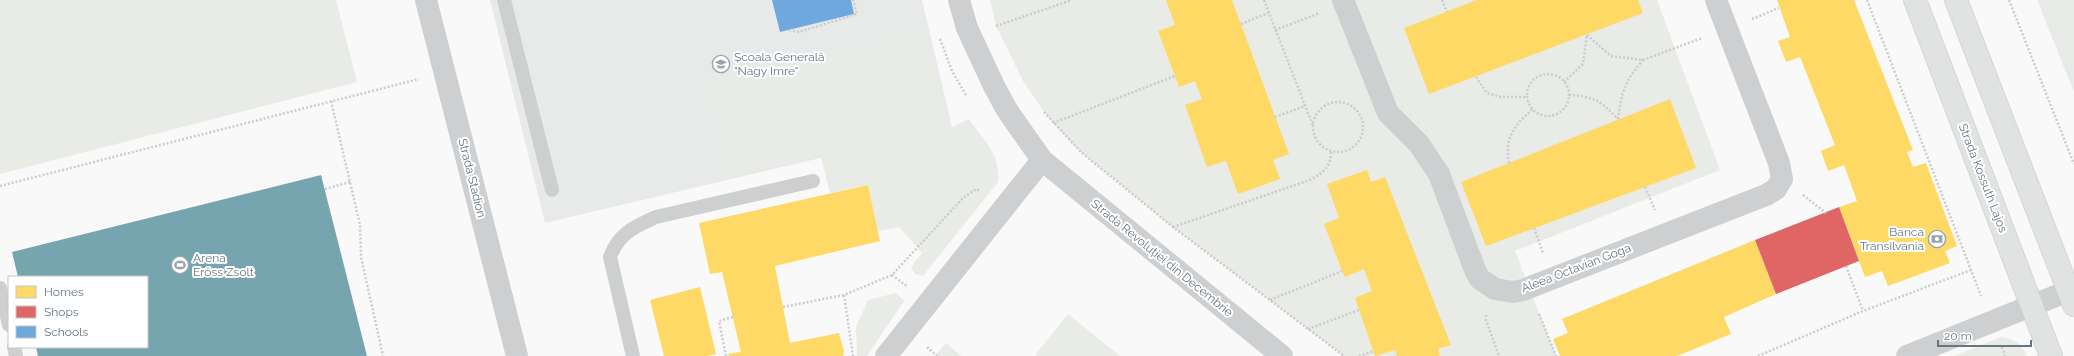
<svg xmlns="http://www.w3.org/2000/svg" width="2074" height="356" viewBox="0 0 2074 356" font-family="Raleway,sans-serif">
<rect width="100%" height="100%" fill="#f9f9f9"/>
<!-- built -->
<path fill="#e8e9e9" d="M490,0H922L952,127L545,223Z
M2037,0H2074V92Z"/>
<!-- green -->
<path fill="#e8ebe6" d="M0,0H336L357,82L0,174Z
M990,0H1657L1720,170L1515,251L1556,356H1344L1173,227L1082,153L1064,135L1045,113L1023,81L996,26Z
M2047,0H2074V66Z
M925,30L948,125L728,178L705,83Z
M969,119C984,141 1001,155 998,182L923,276L915,274L911,267L922,253L899,227L878,231L868,185L830,193L821,157L952,127Z
M896,293L904,301L867,356H857L856,327L868,300Z
M1068,314L1120,356H1036L1035,355Z
M2001,337C2014,339 2022,343 2027,356H1954Z
M946,343L961,356H935Z"/>
<!-- homes -->
<path fill="#ffd966" d="M1166,0H1232L1289,154L1273,160L1280,179L1238,194L1226,161L1207,167L1185,105L1202,99L1195,81L1179,87L1158,31L1175,25Z
M1477,0H1638L1643,13L1429,94L1404,28Z
M1777,0H1854L1913,150L1907,152L1913,167L1926,163L1957,246L1945,251L1950,263L1888,286L1882,271L1865,277L1839,207L1857,201L1844,165L1828,171L1821,151L1835,145L1800,57L1786,62L1778,41L1790,37Z
M1670,99L1696,168L1486,246L1461,182Z
M1367,170L1371,182L1385,177L1451,345L1438,349L1440,356H1397L1395,350L1375,356L1355,298L1372,291L1364,269L1345,277L1342,271L1324,224L1339,218L1327,184Z
M868,185L880,241L775,266L790,343L839,333L844,352L843,356H729L728,354L741,352L722,272L710,274L699,223Z
M1755,240L1776,294L1724,317L1731,334L1677,356H1560L1553,339L1568,333L1562,319Z
M700,287L716,354L707,356H664L650,300Z"/>
<!-- shops -->
<path fill="#e06666" d="M1839,207L1859,261L1776,294L1755,240Z"/>
<!-- schools -->
<path fill="#6fa8dc" d="M772,0H851L854,14L780,32Z"/>
<!-- public -->
<path fill="#76a5af" d="M321,175L367,356H38L36,347H147V277H18L12,252Z"/>
<g fill="none" stroke-linecap="round" stroke-linejoin="round">
<defs>
<path id="secondary" d="M1915,0L2051,356
M1956,0L2074,305"/>
</defs>
<!-- secondary casing -->
<use href="#secondary" stroke="#d5d6d7" stroke-width="24"/>
<!-- path -->
<path stroke="#cbcccd" stroke-width="2.5" stroke-dasharray="2 2" stroke-linecap="butt" d="M1264,0L1313,126
M1442,0L1447,12
M1867,0L1981,296
M2009,0L2074,164
M1752,19L1779,8
M1241,24L1268,13
M996,26L1072,0
M789,30L799,32L857,14L853,0
M1275,30L1320,13
M1587,35L1611,56L1643,60L1702,38
M940,39L952,71L967,97
M1527 95a21 21 0 1 1 42 0a21 21 0 1 1-42 0Z
M1476,77L1487,93L1501,97H1528
M1564,82L1583,64L1587,35
M1569,95C1593,96 1601,101 1618,119
M331,101L360,225L361,257L383,356
M1313 127a25 25 0 1 1 50 0a25 25 0 1 1-50 0Z
M1044,112L1082,153L1173,227L1344,356
M1275,117L1305,106
M1618,119C1622,90 1624,83 1643,60
M1053,123L1175,76
M1509,163C1504,138 1515,124 1533,109
M0,186L419,79
M1645,187L1655,210
M325,189L350,182
M1803,195L1826,213
M1173,227L1310,180C1323,173 1331,167 1331,151
M1534,228L1543,253
M1846,266L1863,311
M892,275L908,287
M844,295L853,356
M1270,300L1342,271
M783,307L844,295L892,275L963,198L976,189L981,191
M1539,314L1556,356
M1486,315V320L1499,356
M1308,329L1359,310
M927,347L937,356
M2002,347L2005,356
M726,356L719,321L733,317
M1359,356L1374,351
M1758,356L1863,311L1971,270"/>
<!-- service -->
<path stroke="#cecfd0" stroke-width="14" d="M504,0L552,190
M0,288L9,325
M14,347L16,356
M633,356L610,257C619,233 634,227 656,217L813,181"/>
<!-- minor -->
<path stroke="#cecfd0" stroke-width="22" d="M426,0L517,356
M959,0L967,28L994,86L1007,110L1042,160L1282,356
M1343,0L1388,113L1419,144L1439,174L1475,270L1480,279L1495,289L1513,292L1523,290L1766,195L1776,189L1782,179L1779,163L1716,0
M886,356L1042,160"/>
<!-- tertiary -->
<path stroke="#cecfd0" stroke-width="22" d="M1907,356L2068,291"/>
<!-- secondary -->
<use href="#secondary" stroke="#e1e2e2" stroke-width="22"/>
</g>
<!-- icons -->
<defs>
<symbol id="school-ring" viewBox="-11 -11 22 22"><circle r="9.5" fill="#fff" stroke="#99a4ac" stroke-width="1.5"/><path d="M0-5L7-2L0 1L-7-2ZM-4 1L0 2.5L4 1V4Q0 6-4 4Z" fill="#99a4ac"/></symbol>
<symbol id="bank-ring" viewBox="-11 -11 22 22"><circle r="9.5" fill="#fff" stroke="#99a4ac" stroke-width="1.5"/><path d="M-6-4H6V4H-6ZM0-2.3a2.3 2.3 0 1 0 0 4.6a2.3 2.3 0 1 0 0-4.6Z" fill="#99a4ac"/></symbol>
<symbol id="stadium-ring" viewBox="-11 -11 22 22"><circle r="9.5" fill="#fff" stroke="#99a4ac" stroke-width="1.5"/><path d="M0-5a6.5 5 0 1 0 0 10a6.5 5 0 1 0 0-10ZM-3.5-1.8h7v3.6h-7Z" fill="#99a4ac"/></symbol>
</defs>
<g fill-rule="evenodd">
<use href="#school-ring" x="711" y="54" width="20" height="20"/>
<use href="#bank-ring" x="1927" y="229" width="20" height="20"/>
<use href="#stadium-ring" x="170" y="255" width="20" height="20"/>
</g>
<g text-anchor="middle" stroke-width="4" stroke-linejoin="round" paint-order="stroke">
<!-- poi labels -->
<g font-size="12" fill="#657683" stroke="#fff" text-anchor="start">
<text x="734" y="61">Școala Generală<tspan x="734" dy="14">"Nagy Imre"</tspan></text>
<text x="1924" y="236" text-anchor="end">Banca<tspan x="1924" dy="14">Transilvania</tspan></text>
<text x="193" y="262">Arena<tspan x="193" dy="14">Erőss Zsolt</tspan></text>
</g>
<!-- street labels -->
<g font-size="12" fill="#657683" stroke="#fff">
<text transform="translate(472 178) rotate(76)" y="4">Strada Stadion</text>
<text transform="translate(1983 178) rotate(69)" y="4">Strada Kossuth Lajos</text>
<text transform="translate(1162 258) rotate(39)" y="4">Strada Revoluției din Decembrie</text>
<text transform="translate(1576 268) rotate(-21)" y="4">Aleea Octavian Goga</text>
</g>
</g>
<!-- legend -->
<rect x="8" y="276" width="140" height="72" fill="#ffffff" stroke="#c1c8cd"/>
<rect x="16" y="286" width="20" height="12" fill="#ffd966" stroke="#c1c8cd"/>
<text x="44" y="296" font-size="12" fill="#657683">Homes</text>
<rect x="16" y="306" width="20" height="12" fill="#e06666" stroke="#c1c8cd"/>
<text x="44" y="316" font-size="12" fill="#657683">Shops</text>
<rect x="16" y="326" width="20" height="12" fill="#6fa8dc" stroke="#c1c8cd"/>
<text x="44" y="336" font-size="12" fill="#657683">Schools</text>
<!-- scale -->
<path d="M1938 340v6h93v-6" fill="none" stroke="#657683" stroke-width="2"/>
<text x="1944" y="340" font-size="12" fill="#657683" stroke="#ffffff" stroke-width="3" paint-order="stroke">20 m</text>
</svg>
